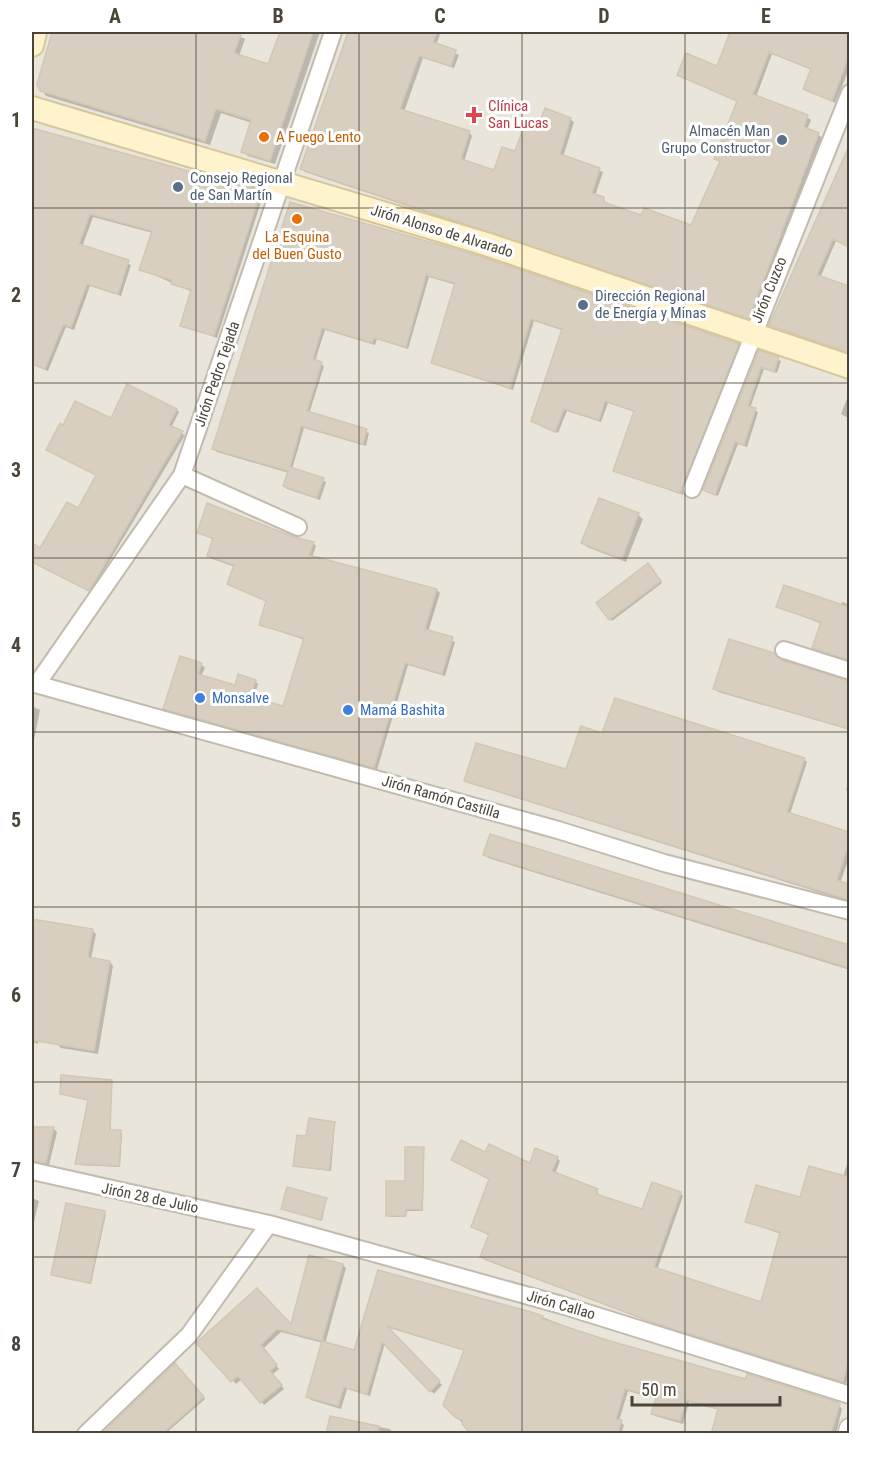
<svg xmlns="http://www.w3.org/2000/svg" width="881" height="1465" viewBox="0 0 881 1465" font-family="'Roboto Condensed',sans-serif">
<rect width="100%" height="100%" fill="#f6f3ec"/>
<!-- residential -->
<path fill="#eae5da" d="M32,32H849V1433H32Z"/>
<!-- shadow -->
<path fill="#0003" d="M53,32H231L245,39L239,56L269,66L282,32H320L275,164L248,156L243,151L252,123L221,113L210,145L46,96L38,84Z
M349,32H441L436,45L459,55L454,68L423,58L404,112L469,132L472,136L464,162L495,172L539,130L570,119L574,122L563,157L603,172L595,196L604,199L606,205L642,217L692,227L721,162L716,158L738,102L679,75L718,68L732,32H850V67L835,103L805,88L812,70L772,54L756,97L807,117L811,120L807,130L822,137L752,321L305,172L302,169Z
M32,129L263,196L217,338L182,325L192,292L141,269L153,233L93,217L82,247L131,265L121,296L90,286L74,330L66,327L48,371L32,364Z
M847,154L850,155V247L836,241L820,278L850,288V356L770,325Z
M291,204L738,345L741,348L683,495L614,470L635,412L608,403L601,422L567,411L558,433L533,421L564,331L534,321L513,390L436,365L433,362L456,285L429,277L408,349L377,339L375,345L325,330L315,361L324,366L309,414L369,433L366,446L304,428L292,469L326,482L320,500L287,489L284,486L289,473L217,452L214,449Z
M759,352L781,361L777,373L764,369L750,408L758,412L747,447L738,444L718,496L705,490Z
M128,386L177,410L179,412L171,428L185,435L91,592L32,562V545L40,550L52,528L55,530L79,510L97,476L50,452L64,427L111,420Z
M850,391V419L841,414Z
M638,515L643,519L626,562L587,547L583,543Z
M198,532L293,538L313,543L316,546L312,557L437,590L440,593L428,632L455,642L445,676L408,665L377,770L168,712L165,708L181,658L202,665L205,668L201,676L236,686L255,681L258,684L254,699L284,707L305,640L260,625L267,602L229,584L235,567L212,559L209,556L214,540Z
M652,570L662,583L612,621L598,603Z
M842,602L850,605V662L814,648L822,624L778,607L841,606Z
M780,661L850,682L847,729L718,692L715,688Z
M32,706L40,710L32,750Z
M603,735L804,759L807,762L790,814L850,833V855L840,883L850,885V902L469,783L466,780L567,771Z
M850,779V793L846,790Z
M491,836L850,946V970L488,858L485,854Z
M32,921L92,930L96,934L91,959L110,962L113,966L98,1054L61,1048L57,1044L48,995L38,1044L32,1042Z
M111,1081V1131L122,1133L120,1167L78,1165L90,1101L62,1093Z
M335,1123L331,1171L297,1167L295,1165L308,1137Z
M32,1128L54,1129L57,1132L49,1165L32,1164Z
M424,1149L423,1211H407L406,1217H389L387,1215Z
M485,1154L530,1165L557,1158L560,1161L555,1174L597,1190L599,1196L643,1211L680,1193L683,1196L657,1270L762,1304L781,1234L747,1222L801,1199L843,1177L850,1155V1371L846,1384L661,1326L485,1260L482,1256L490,1236L472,1227L491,1180L453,1160Z
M32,1198L39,1201L32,1230Z
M326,1200L322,1221L283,1209Z
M104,1213L106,1214L91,1284L54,1276L53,1274Z
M343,1265L346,1268L325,1344L355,1352L379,1272L542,1317L610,1343L837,1403L842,1409L836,1434H713L720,1410L689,1402L683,1424L655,1416L652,1413L657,1399L628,1391L619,1421L624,1425L621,1434H473L444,1404L465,1351L386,1327L442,1385L434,1394L385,1343L370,1396L347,1389L341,1409L311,1400L308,1397L323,1343L281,1332L263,1349L279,1369L272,1375L284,1389L264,1405L242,1379L236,1384L199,1343L257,1290L291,1327Z
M175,1365L205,1399L165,1434H110Z
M331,1418L390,1429L393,1434H328Z"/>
<!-- building -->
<path fill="#d8cfc1" stroke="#d3c7b4" stroke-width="1.5" d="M52,32H242L234,53L268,64L280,32H313L270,161L241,152L251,120L216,109L205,141L40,91L37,84Z
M348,32H437L433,42L456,50L451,66L419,56L400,109L470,131L461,159L494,170L502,147L515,151L525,124L538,128L545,108L571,118L560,154L600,168L592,193L604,197L603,202L641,215L644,208L691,225L720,161L714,159L737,101L677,75L686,53L717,66L730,32H849V55L832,101L803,89L811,69L769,52L753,94L808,115L804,127L819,133L749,319L300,169Z
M32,128L261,191L214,336L180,326L191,290L171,284L172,280L139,270L152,231L90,214L79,244L129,260L118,294L87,284L71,327L63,325L45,369L32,364Z
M849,146V247L833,239L817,275L849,286V353L769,325Z
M290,202L482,257L739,344L680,493L613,471L634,411L605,401L599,420L564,409L555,432L531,421L562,329L531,319L510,388L431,363L455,283L426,275L406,347L374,338L372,343L322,328L313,359L322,362L307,411L367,429L363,444L301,426L290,467L324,478L317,498L283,486L288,471L212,449Z
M759,350L779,357L774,372L761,367L748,406L756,408L744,445L735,442L715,495L703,490Z
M127,384L177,409L169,425L183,431L89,591L32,562V543L40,548L67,502L78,508L96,475L46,450L60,423L63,425L75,401L111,418Z
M599,498L639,513L622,559L581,543Z
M207,503L294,537L314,542L309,555L437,589L425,629L453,637L442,674L405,663L374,768L163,709L180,656L202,663L198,674L235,685L238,674L256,680L250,697L283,706L304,638L259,625L266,601L227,584L234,565L207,556L213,538L197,533Z
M648,563L661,581L609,620L596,603Z
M784,585L849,607V660L812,648L821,622L776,607Z
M729,639L774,653L781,660L849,681V729L713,689Z
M615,698L805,758L787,812L849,832V843L837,880L849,884V900L464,781L476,743L566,769L581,726L602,733Z
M490,834L849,945V968L483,855Z
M32,919L93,929L88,957L110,961L94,1051L32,1040Z
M61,1075L112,1080L110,1130H121L119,1166L75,1164L88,1100L60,1094Z
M309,1118L335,1122L329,1170L293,1166L297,1135L306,1136Z
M32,1127H54L46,1163L32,1161Z
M461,1140L485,1152L489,1144L530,1163L535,1148L558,1157L552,1171L598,1189L596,1194L642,1209L652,1182L681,1192L654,1267L761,1302L780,1232L745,1222L756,1185L800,1197L809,1166L849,1177V1358L843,1382L657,1324L480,1257L489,1234L471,1227L489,1179L451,1160Z
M405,1147H424L422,1210L406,1209L405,1216H386V1181H405Z
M287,1187L327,1198L321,1220L281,1209Z
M66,1203L105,1211L90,1283L51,1275Z
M309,1255L343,1264L322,1341L277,1329L261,1345L277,1365L270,1371L282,1385L260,1403L238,1376L231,1382L196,1343L257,1288L291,1324Z
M378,1270L531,1312L543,1316L542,1319L610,1341L745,1379L747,1374L837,1402L840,1404L831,1434H711L718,1409L686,1400L680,1421L651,1414L656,1397L625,1389L616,1419L622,1420L618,1434H471L462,1424L463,1420L456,1418L443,1405L464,1350L387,1326L440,1381L430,1392L382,1342L367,1394L344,1387L338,1406L306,1397L322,1341L354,1350Z
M175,1363L204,1397L162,1434H102Z
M330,1416L379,1426L378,1434H326Z"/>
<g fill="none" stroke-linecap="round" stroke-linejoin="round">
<defs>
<path id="minor" d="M182,475L298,527
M692,489L850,93
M784,650L850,671
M32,683L558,830L664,863L850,911
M37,684L182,475L333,32
M32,1171L269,1224L565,1306L850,1395
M86,1434L189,1335L269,1224"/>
<path id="tertiary" d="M849,1434L850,1429"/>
<path id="secondary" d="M32,45L35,32
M32,108L486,244L850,367"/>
</defs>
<!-- minor casing -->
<use href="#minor" stroke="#c2bbae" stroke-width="20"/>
<!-- tertiary casing -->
<use href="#tertiary" stroke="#c2bbae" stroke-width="24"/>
<!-- secondary casing -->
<use href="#secondary" stroke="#d6c79b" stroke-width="26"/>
<!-- minor -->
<use href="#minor" stroke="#fff" stroke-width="16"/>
<!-- tertiary -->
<use href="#tertiary" stroke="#fff" stroke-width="21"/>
<!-- secondary -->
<use href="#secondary" stroke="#fff3cd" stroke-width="22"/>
</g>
<!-- grid -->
<path fill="none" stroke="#4b4439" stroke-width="1.5" stroke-opacity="0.55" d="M196,32V1434M359,32V1434M522,32V1434M685,32V1434M32,208H850M32,383H850M32,558H850M32,732H850M32,907H850M32,1082H850M32,1257H850"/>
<!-- markers -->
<path fill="#e0444e" stroke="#fff" stroke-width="2" d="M471 106h6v6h6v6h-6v6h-6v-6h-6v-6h6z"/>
<g fill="#e8710a" stroke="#fff" stroke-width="2">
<circle cx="264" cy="137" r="6"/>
<circle cx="297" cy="219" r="6"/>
</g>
<g fill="#5c6f8a" stroke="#fff" stroke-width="2">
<circle cx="782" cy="140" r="6"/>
<circle cx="178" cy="187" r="6"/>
<circle cx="583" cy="305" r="6"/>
</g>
<g fill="#3f7fe0" stroke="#fff" stroke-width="2">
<circle cx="200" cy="698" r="6"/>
<circle cx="348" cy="710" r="6"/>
</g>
<g text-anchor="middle" stroke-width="6" stroke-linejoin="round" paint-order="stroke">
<!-- health labels -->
<g font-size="15" fill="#be3a42" stroke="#fff" text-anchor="start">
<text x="488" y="111">Clínica<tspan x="488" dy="17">San Lucas</tspan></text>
</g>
<!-- service labels -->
<g font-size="15" fill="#4e5e75" stroke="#fff" text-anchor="start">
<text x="770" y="136" text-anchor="end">Almacén Man<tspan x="770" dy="17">Grupo Constructor</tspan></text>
<text x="190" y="183">Consejo Regional<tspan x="190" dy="17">de San Martín</tspan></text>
<text x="595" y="301">Dirección Regional<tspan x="595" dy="17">de Energía y Minas</tspan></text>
</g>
<!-- food labels -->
<g font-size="15" fill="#c56008" stroke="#fff" text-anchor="start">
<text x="276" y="142">A Fuego Lento</text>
<text x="297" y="242" text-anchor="middle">La Esquina<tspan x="297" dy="17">del Buen Gusto</tspan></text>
</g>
<!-- street labels -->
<g font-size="15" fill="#4b4439" stroke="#fff">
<text transform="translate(442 231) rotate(17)" y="5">Jirón Alonso de Alvarado</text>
<text transform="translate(769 290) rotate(-68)" y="5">Jirón Cuzco</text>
<text transform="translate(217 374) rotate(-71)" y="5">Jirón Pedro Tejada</text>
<text transform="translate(441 797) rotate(16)" y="5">Jirón Ramón Castilla</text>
<text transform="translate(150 1198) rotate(12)" y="5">Jirón 28 de Julio</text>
<text transform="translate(561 1305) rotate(16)" y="5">Jirón Callao</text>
</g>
<!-- shop labels -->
<g font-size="15" fill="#366cbe" stroke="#fff" text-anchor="start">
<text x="212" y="703">Monsalve</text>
<text x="360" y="715">Mamá Bashita</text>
</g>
</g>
<!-- border -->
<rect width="881" height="1465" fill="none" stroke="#ffffff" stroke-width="66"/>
<!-- scale -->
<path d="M632 1396v9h148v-9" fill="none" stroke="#4b4439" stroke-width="3"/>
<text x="641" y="1396" font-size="18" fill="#4b4439" stroke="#ffffff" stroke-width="4.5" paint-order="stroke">50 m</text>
<rect x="33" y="33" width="815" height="1399" fill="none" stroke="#4b4439" stroke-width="2"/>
<g font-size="20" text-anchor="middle" font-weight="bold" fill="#4b4439">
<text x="115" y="23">A</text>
<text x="278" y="23">B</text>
<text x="440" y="23">C</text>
<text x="604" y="23">D</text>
<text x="766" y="23">E</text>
<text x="16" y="127">1</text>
<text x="16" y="302">2</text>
<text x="16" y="477">3</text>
<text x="16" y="652">4</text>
<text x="16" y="827">5</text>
<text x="16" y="1002">6</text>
<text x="16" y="1177">7</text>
<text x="16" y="1351">8</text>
</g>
</svg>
